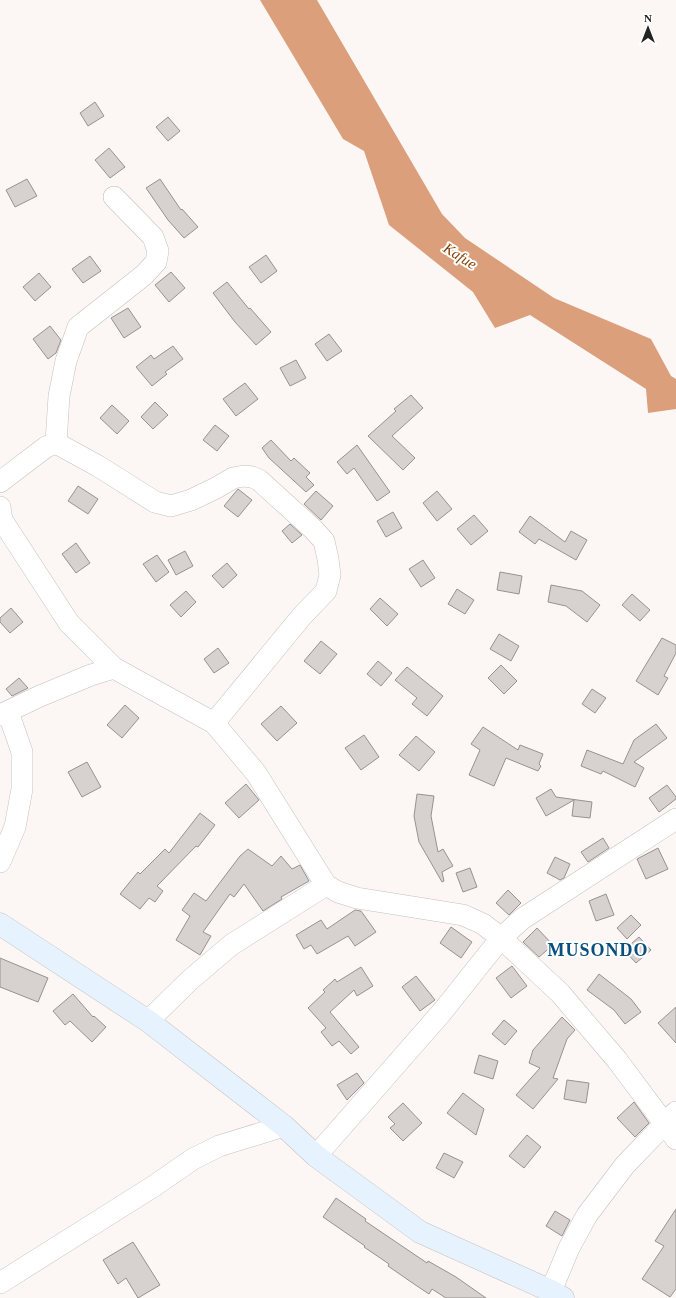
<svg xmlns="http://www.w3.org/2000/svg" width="676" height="1298" viewBox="0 0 676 1298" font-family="'Times New Roman',serif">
<rect width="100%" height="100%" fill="#fcf7f4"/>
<!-- water -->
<path fill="#db9f7c" d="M260,0H317L442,214L465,238L554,298L651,339L671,376L676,379V409L648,413L646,389L530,315L495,328L473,292L389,225L364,151L343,139Z"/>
<!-- building -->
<path fill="#d7d2cf" stroke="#979290" d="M95,102L104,116L88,126L80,113Z
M168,117L180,131L168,141L156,127Z
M109,148L125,167L110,178L95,160Z
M27,179L37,196L15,207L6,190Z
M160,179L181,210L182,209L198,227L184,238L168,220L146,188Z
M266,255L277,271L261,283L249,267Z
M90,256L101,271L83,283L72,269Z
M171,272L185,288L169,302L155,285Z
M39,273L51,287L35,301L23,287Z
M227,282L249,309L250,308L271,332L256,345L235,322L213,293Z
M128,308L141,327L124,338L111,318Z
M50,326L61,340L56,353L48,359L33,339Z
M329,334L342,351L327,361L315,344Z
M173,346L183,359L165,372L167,374L152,386L136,367L151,355L154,359Z
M296,360L306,378L290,386L280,368Z
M245,383L258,399L236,416L223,399Z
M411,395L423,408L392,436L415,458L403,470L368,436L396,411L394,409Z
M155,402L168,415L153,429L141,417Z
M112,405L129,421L117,434L100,418Z
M215,425L229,436L217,451L203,440Z
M271,440L291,461L294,458L310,473L306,477L314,485L306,492L269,458L262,448Z
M357,445L390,492L377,501L354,468L347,474L337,462Z
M78,486L98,499L88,514L68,501Z
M238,489L252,500L238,517L224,506Z
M316,491L333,506L321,520L304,504Z
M437,491L452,509L437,521L423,503Z
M393,512L402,528L386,537L377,521Z
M474,515L488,531L471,545L457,529Z
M530,516L565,542L571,531L587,540L576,560L539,539L535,544L519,532Z
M290,524L302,535L292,543L282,531Z
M76,543L90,563L76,573L62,554Z
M185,551L193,566L176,575L168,560Z
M157,555L169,572L156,582L143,564Z
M423,560L435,578L421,587L409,569Z
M227,563L237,575L223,588L212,576Z
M500,572L522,576L519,594L497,590Z
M551,585L582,591L600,605L587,622L566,606L548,602Z
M457,589L474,600L465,614L448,604Z
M186,591L196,602L181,617L170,605Z
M632,594L650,610L640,621L622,605Z
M380,598L398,614L387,626L370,609Z
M11,608L23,622L10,633L0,622V618Z
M499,634L519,646L511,661L490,649Z
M662,638L676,645V653L664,676L668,678L658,695L636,681Z
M321,641L337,654L320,674L304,661Z
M218,648L229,663L214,673L204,659Z
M378,661L392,673L381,686L367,674Z
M501,665L517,681L504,694L488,678Z
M407,667L443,696L427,716L412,704L417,698L395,680Z
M19,678L28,688L12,696L6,689Z
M592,689L606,698L595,713L582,704Z
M125,705L139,718L122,738L107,725Z
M281,706L297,723L277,741L261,724Z
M656,724L667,738L634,762L644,768L635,787L603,771L601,774L581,766L587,750L623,764L634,740Z
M483,727L518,750L520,745L543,754L539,764L541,766L538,771L506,758L494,786L469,775L480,750L471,744Z
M364,735L379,757L361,770L345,748Z
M416,736L435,752L419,771L399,755Z
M87,762L101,787L82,797L68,772Z
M246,784L259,800L239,818L225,803Z
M667,785L676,797V799L659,812L649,798Z
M551,789L556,797L592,802L590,818L572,816L574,800L546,816L536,798Z
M417,794L434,796L431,816L438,852L443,849L453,866L442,872L444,881L442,882L419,842L414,816Z
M200,813L215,825L198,847L196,846L157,886L163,891L155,902L149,898L140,909L120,894L138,872L140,874L165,849L169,853Z
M603,838L609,848L588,862L581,852Z
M658,848L668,869L646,879L637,859Z
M248,849L272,866L281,856L292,869L300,865L309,881L281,897L282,899L263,911L244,884L234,897L230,894L203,932L211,936L200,955L176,940L190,916L182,910L194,893L206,901L240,856Z
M555,857L570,864L564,878L560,880L547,873Z
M470,868L477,887L463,892L456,873Z
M508,890L521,903L509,915L496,903Z
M606,894L614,915L596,921L589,901Z
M355,910L361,911L376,932L355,946L348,936L317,954L311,945L304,949L296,935L321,920L327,929Z
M631,915L641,925L627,939L617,928Z
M451,927L472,942L461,958L440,943Z
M537,928L553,945L539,957L523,942Z
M639,937L651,950L636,963L624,950Z
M0,958L48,978L38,1002L0,987Z
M512,966L527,986L511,998L496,978Z
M361,967L373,986L357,996L354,990L330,1012L359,1047L351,1054L339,1041L332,1046L321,1032L326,1028L308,1008L325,992L323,990L335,979L337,982Z
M599,974L631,999L641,1012L625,1024L614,1010L587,990Z
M416,976L435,1000L420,1011L402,987Z
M73,994L93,1017L94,1016L106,1027L92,1042L70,1021L65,1025L53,1011Z
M676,1007V1043L658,1023Z
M562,1017L575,1030L567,1039L553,1078L558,1079L533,1109L516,1095L540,1068L529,1063L533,1050Z
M504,1020L517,1031L505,1045L492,1034Z
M479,1055L498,1061L493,1079L474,1073Z
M357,1073L364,1083L347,1100L337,1085Z
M567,1080L589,1083L586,1103L564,1099Z
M463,1093L484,1109L476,1135L447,1113Z
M634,1102L649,1123L635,1137L617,1118Z
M403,1103L422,1123L403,1141L390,1128L395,1124L388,1117Z
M527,1135L541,1147L524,1168L509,1156Z
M444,1153L463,1162L454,1178L436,1168Z
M336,1198L366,1219L365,1221L427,1263L428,1261L456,1277L486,1298H446L432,1289L429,1294L414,1284L388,1266L389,1264L364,1247L365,1246L323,1217Z
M676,1209V1289L670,1297L642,1279L664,1246L655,1241Z
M555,1211L570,1220L562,1236L546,1226Z
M133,1242L160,1285L138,1298L126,1278L118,1284L103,1260Z"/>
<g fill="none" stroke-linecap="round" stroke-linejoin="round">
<defs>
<path id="street" d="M56,443L59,396L66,361L78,327L144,275L156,262L158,251L153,237L114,197
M0,482L46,447L56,443L98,466L155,502L171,506L191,500L216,488L233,478L244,476L252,477L259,480L313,529L324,541L328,559L330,575L326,591L302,616L214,723
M0,507L2,520L69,623L114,668L91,675L40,696L0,715
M114,668L214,723L256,773L326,885
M0,862L15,827L22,789V752L8,712
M148,1021L190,980L231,945L326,885L338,892L357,898L463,915L483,924L501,938L560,993L617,1060L676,1139
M316,1156L442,1012L501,938L522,919L676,819
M0,1283L154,1186L193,1159L219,1146L284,1126
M551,1291L569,1248L587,1215L625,1165L676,1112"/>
<path id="secondary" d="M0,924L148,1021L284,1126L316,1156L420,1232L551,1291L563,1298"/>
</defs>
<!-- street casing -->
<use href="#street" stroke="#c5c0be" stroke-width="22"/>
<!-- secondary casing -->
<use href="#secondary" stroke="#c5c0be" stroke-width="23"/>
<!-- street -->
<use href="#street" stroke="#fff" stroke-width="21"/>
<!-- secondary -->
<use href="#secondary" stroke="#e6f3fe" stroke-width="22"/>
</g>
<g text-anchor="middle" stroke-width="4" stroke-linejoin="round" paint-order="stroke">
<!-- water labels -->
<g font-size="15" font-style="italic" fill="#884005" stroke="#fff">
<text transform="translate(460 256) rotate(32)" y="5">Kafue</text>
</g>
<!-- district labels -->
<g font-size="18" font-weight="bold" letter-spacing="1" fill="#084f7d" stroke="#fff">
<text x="598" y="956">MUSONDO</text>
</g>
</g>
<!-- north arrow -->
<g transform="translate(648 28)" stroke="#ffffff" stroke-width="3" paint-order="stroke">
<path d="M0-3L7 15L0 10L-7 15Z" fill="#252322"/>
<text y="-6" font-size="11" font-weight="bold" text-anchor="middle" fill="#252322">N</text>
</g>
</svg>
